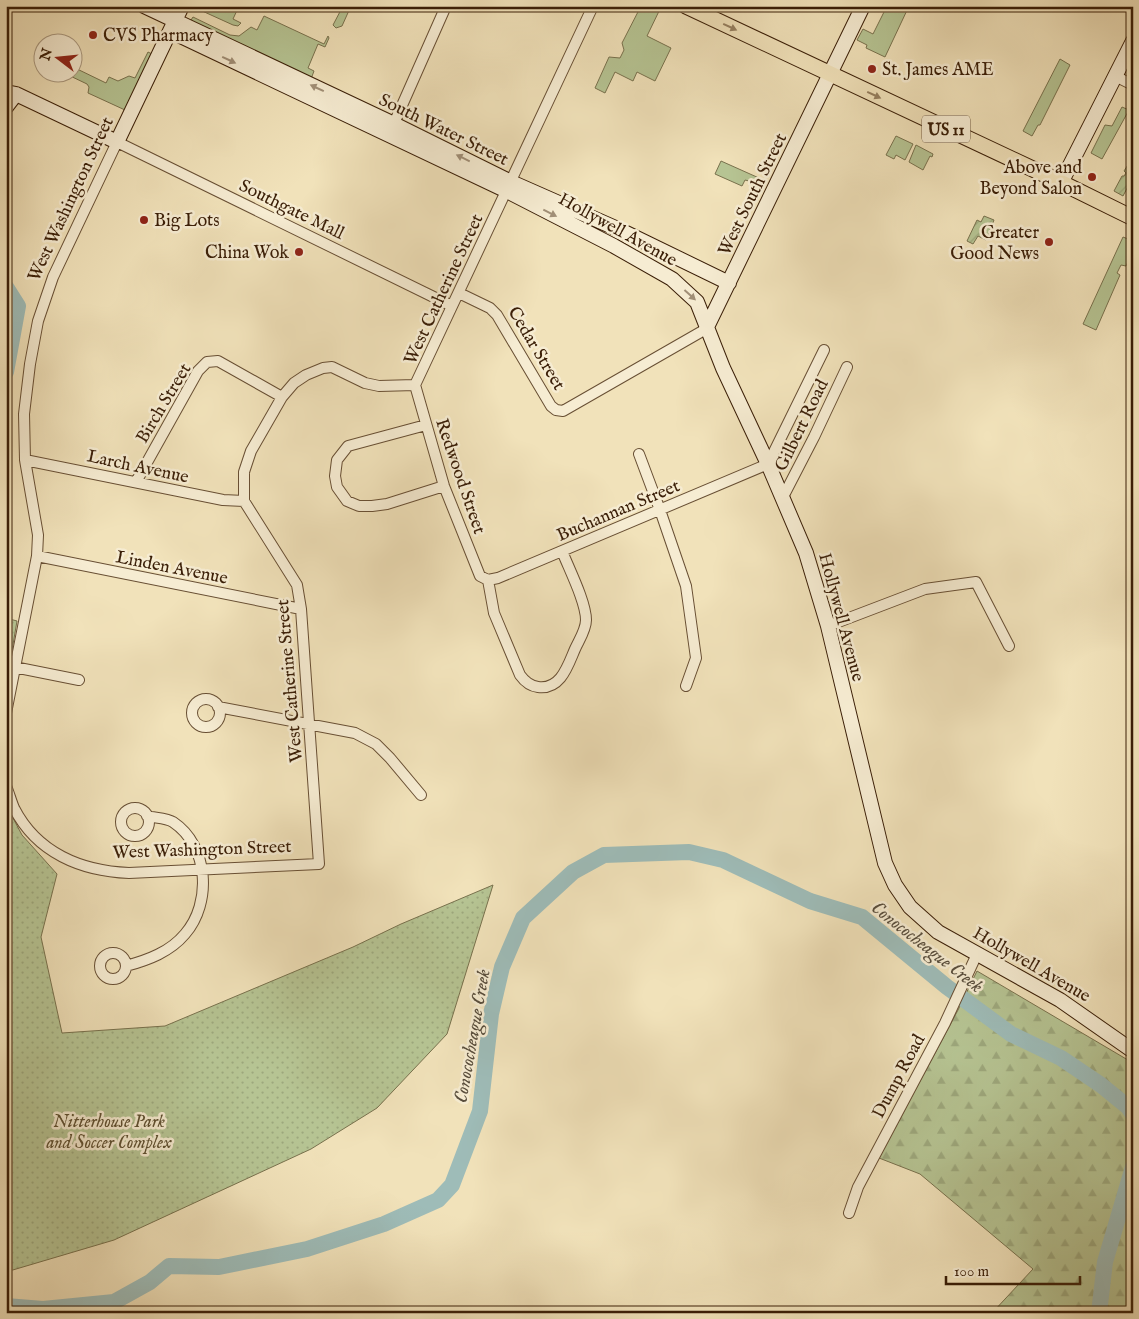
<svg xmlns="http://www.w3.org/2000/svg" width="1139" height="1319" viewBox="0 0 1139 1319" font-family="'IM FELL English',serif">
<defs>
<pattern id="forest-firs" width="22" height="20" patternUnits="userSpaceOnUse" patternTransform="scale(1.25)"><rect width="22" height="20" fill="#b6c493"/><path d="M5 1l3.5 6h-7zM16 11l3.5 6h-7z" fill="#9da87d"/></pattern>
<pattern id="park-dots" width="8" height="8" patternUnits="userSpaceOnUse" patternTransform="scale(1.25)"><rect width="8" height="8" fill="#b6c493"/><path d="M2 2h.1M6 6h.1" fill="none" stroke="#9da87d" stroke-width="1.8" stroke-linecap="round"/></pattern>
<pattern id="garden-furrows" width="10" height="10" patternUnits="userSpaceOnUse" patternTransform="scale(1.25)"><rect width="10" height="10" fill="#b6c493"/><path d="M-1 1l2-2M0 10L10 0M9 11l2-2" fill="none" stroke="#9da87d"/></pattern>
</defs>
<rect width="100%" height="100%" fill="#f1e2ba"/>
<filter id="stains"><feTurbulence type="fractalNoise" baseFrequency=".004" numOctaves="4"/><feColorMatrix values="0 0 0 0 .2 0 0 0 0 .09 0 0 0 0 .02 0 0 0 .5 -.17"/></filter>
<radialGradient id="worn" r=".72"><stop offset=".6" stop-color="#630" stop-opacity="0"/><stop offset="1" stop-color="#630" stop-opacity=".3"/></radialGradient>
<!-- grass -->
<path fill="#b6c493" stroke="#78714d" d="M198,6H239L233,19L241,23L238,26L233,25L200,10Z
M343,6H351L342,26L336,28L333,25Z
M641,6L661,7L647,36L671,48L655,81L637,72L633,81L615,72L605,93L595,88L609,57L620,58L624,50L622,43Z
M887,6H909L885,57L866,48L867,45L857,40L863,29L873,34Z
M264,16L324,44L328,36L329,38L325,47L318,44L308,68L314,71L311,79L189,23L193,17L230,35L239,36L251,27L257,30Z
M148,52L152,54L125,110L88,93L89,87L87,84L64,73L72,72L73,67L106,83L109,77L118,81L129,76L135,78Z
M1060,59L1070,65L1040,125H1038L1032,136L1023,131Z
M1122,107L1129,110L1102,159L1091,153L1105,125L1112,126Z
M896,136L913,144L905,160L896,155L894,159L886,155Z
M916,145L933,154L932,157L930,156L923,170L909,162Z
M721,161L759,178L757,183L745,180L742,186L715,174Z
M1123,237L1133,241V251L1126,266L1121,265L1117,273L1120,275L1096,330L1083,324Z"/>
<!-- forest -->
<path fill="url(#forest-firs)" stroke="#78714d" d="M977,971L1133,1063V1313H992L1033,1269L920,1174L879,1158L958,1010Z"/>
<!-- park -->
<path fill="url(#park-dots)" stroke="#78714d" d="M6,618L17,621L6,685Z
M6,805L22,835L57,874L41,937L62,1033L165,1026L353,947L401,924L493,885L447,1034L377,1108L311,1149L114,1240L6,1272Z"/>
<!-- garden -->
<path fill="url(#garden-furrows)" stroke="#78714d" d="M1133,157V177L1123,196L1114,191L1122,176H1124L1126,173L1124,171Z
M984,216L994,220L986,240L978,236L973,244L967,241L977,220L981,222Z"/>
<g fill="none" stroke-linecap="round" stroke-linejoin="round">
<!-- river -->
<path stroke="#9ebcb8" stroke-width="16" d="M6,287L18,306L6,372
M6,1306L43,1309L114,1302L150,1282L169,1266L219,1267L307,1249L384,1224L438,1200L452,1185L480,1111L491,1014L502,967L523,918L573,872L604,855L689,852L723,860L810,901L862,917L947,987L1011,1034L1061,1058L1101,1085L1128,1107L1133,1114
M1099,1313L1105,1262L1133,1167"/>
<defs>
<path id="street" d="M1115,76L1133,85
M392,128L446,6
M459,293L490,308L497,315L551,406L556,410L563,411L706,329
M415,385L444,486L480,576L488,580L498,578L768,464L824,350
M415,385L593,6
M426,425L348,446L337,460L335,476L337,487L347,501L359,506H372L387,504L444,486
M639,454L660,510L686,586L696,658L686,686
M25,460L223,500L244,501
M136,482L198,371L207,362L218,361L282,397
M783,497L814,437L847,367
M37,556L301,609
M488,580L494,613L520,675C525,682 530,686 538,687C561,690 568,665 575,649C579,640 586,630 586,620C586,602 569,569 562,551
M828,626L925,589L976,582L1009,646
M14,667L79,680
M192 713a14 14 0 1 1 28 0a14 14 0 1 1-28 0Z
M218,707L355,733L376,744L390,758L421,795
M6,713L37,556L38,535L25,460L24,414L30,364L38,321L53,277L117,142L452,306
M6,786C9,793 11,801 14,808C37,853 81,871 129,873L319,864L301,609L297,585L244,501V472L251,451L282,397L294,383L306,375L323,368L332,367L365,383L379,386L415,385
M121 822a14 14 0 1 1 28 0a14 14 0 1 1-28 0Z
M100 966a13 13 0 1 1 26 0a13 13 0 1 1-26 0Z
M126,966C148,960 170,952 185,934C212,903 209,846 173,822C167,818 155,818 147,816
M849,1213L858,1187L945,1023L977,954"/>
<path id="secondary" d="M144,6L394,124L511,182L620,230L729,283
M170,31L507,191L614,246L672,279L697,302L723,368L768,464L806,553L828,626L885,863L895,885L910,907L938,932L1060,1000L1133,1051
M6,92L16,94L117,142L182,6
M6,107L16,94
M1061,183L1133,41
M706,329L863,6"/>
<path id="primary" d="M686,6L1054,179L1133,218"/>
</defs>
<!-- street casing -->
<use href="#street" stroke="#684f34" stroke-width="12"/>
<!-- secondary casing -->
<use href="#secondary" stroke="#3a1e07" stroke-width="16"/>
<!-- primary casing -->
<use href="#primary" stroke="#3a1e07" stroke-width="17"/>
<!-- street -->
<use href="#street" stroke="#f6ecd2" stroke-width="10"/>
<!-- secondary -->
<use href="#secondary" stroke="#f6ecd2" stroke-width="14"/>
<!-- primary -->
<use href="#primary" stroke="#f1e2ba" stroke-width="15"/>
</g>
<!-- one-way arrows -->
<defs><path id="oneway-solid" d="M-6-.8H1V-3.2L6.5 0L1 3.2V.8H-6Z" transform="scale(1.25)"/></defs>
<g fill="#968060">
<use href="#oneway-solid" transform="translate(730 27) rotate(25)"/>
<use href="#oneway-solid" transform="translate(874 95) rotate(25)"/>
</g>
<g fill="#a18f77">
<use href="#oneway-solid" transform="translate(229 60) rotate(25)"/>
<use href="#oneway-solid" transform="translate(317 88) rotate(-155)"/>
<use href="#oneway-solid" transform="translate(463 158) rotate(-154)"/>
<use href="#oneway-solid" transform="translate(550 213) rotate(27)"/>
<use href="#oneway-solid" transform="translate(690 295) rotate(42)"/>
</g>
<!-- markers -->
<g fill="#8f2418" stroke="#f6ecd2" stroke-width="2">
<circle cx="93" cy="35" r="5"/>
<circle cx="872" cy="69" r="5"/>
<circle cx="1092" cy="177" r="5"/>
<circle cx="144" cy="220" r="5"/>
<circle cx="1049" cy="242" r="5"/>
<circle cx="299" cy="252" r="5"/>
</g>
<g text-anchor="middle" stroke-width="5" stroke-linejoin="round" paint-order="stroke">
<!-- shield labels -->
<rect fill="#f6ecd2" stroke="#725c44" stroke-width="1" x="922" y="115.5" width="48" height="27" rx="4"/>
<g font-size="16" font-weight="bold" fill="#3a1e07">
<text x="946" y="135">US 11</text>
</g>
<!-- poi labels -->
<g font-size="18" fill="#3a1e07" stroke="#f6ecd2" text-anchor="start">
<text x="103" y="41">CVS Pharmacy</text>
<text x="882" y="75">St. James AME</text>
<text x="1082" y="173" text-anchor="end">Above and<tspan x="1082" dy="21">Beyond Salon</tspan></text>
<text x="154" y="226">Big Lots</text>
<text x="1039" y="238" text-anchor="end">Greater<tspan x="1039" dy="21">Good News</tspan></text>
<text x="289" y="258" text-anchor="end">China Wok</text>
</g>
<!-- street labels -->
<g font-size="18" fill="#3a1e07" stroke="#f6ecd2">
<text transform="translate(444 129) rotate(26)" y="6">South Water Street</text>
<text transform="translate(752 194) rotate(-64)" y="6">West South Street</text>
<text transform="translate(70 199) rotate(-65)" y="6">West Washington Street</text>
<text transform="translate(292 209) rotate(26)" y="6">Southgate Mall</text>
<text transform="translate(618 229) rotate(29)" y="6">Hollywell Avenue</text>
<text transform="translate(443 289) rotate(-65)" y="6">West Catherine Street</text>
<text transform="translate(537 348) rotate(59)" y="6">Cedar Street</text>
<text transform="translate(163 403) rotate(-59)" y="6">Birch Street</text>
<text transform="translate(801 425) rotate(-64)" y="6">Gilbert Road</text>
<text transform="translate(138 466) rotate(12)" y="6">Larch Avenue</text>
<text transform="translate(461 476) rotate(71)" y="6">Redwood Street</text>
<text transform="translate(618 510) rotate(-23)" y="6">Buchannan Street</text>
<text transform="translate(172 567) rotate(11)" y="6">Linden Avenue</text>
<text transform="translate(842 617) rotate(75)" y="6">Hollywell Avenue</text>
<text transform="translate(289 681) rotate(-95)" y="6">West Catherine Street</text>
<text transform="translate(202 849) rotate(-2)" y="6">West Washington Street</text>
<text transform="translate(1032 964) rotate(30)" y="6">Hollywell Avenue</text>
<text transform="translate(898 1076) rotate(-62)" y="6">Dump Road</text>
</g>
<!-- park labels -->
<g font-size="18" font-style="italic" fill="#5f5031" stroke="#f6ecd2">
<text x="109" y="1127">Nitterhouse Park<tspan x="109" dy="21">and Soccer Complex</tspan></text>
</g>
<!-- water labels -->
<g font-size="19" font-style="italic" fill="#584d3c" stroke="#f6ecd2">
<text transform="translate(928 946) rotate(38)" y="7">Conococheague Creek</text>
<text transform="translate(471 1036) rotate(-80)" y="7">Conococheague Creek</text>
</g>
</g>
<!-- margin -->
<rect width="1139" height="1319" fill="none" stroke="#f1e2ba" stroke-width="25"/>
<rect x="8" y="8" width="1124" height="1304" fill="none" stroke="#3a1e07" stroke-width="2.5"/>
<rect x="12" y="12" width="1114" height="1294" fill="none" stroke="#3a1e07"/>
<!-- north arrow -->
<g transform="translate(58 58) rotate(286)"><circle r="24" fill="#f6ecd2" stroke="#ab9a81"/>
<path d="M0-4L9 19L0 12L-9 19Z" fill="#8f2418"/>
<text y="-8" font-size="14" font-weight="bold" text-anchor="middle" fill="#3a1e07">N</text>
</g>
<!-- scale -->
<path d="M946 1276v8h134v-8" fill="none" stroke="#3a1e07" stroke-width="2.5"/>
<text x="954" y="1276" font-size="15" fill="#3a1e07" stroke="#f6ecd2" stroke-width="4" paint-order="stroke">100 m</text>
<rect width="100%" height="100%" filter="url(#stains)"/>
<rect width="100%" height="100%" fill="url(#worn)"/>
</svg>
